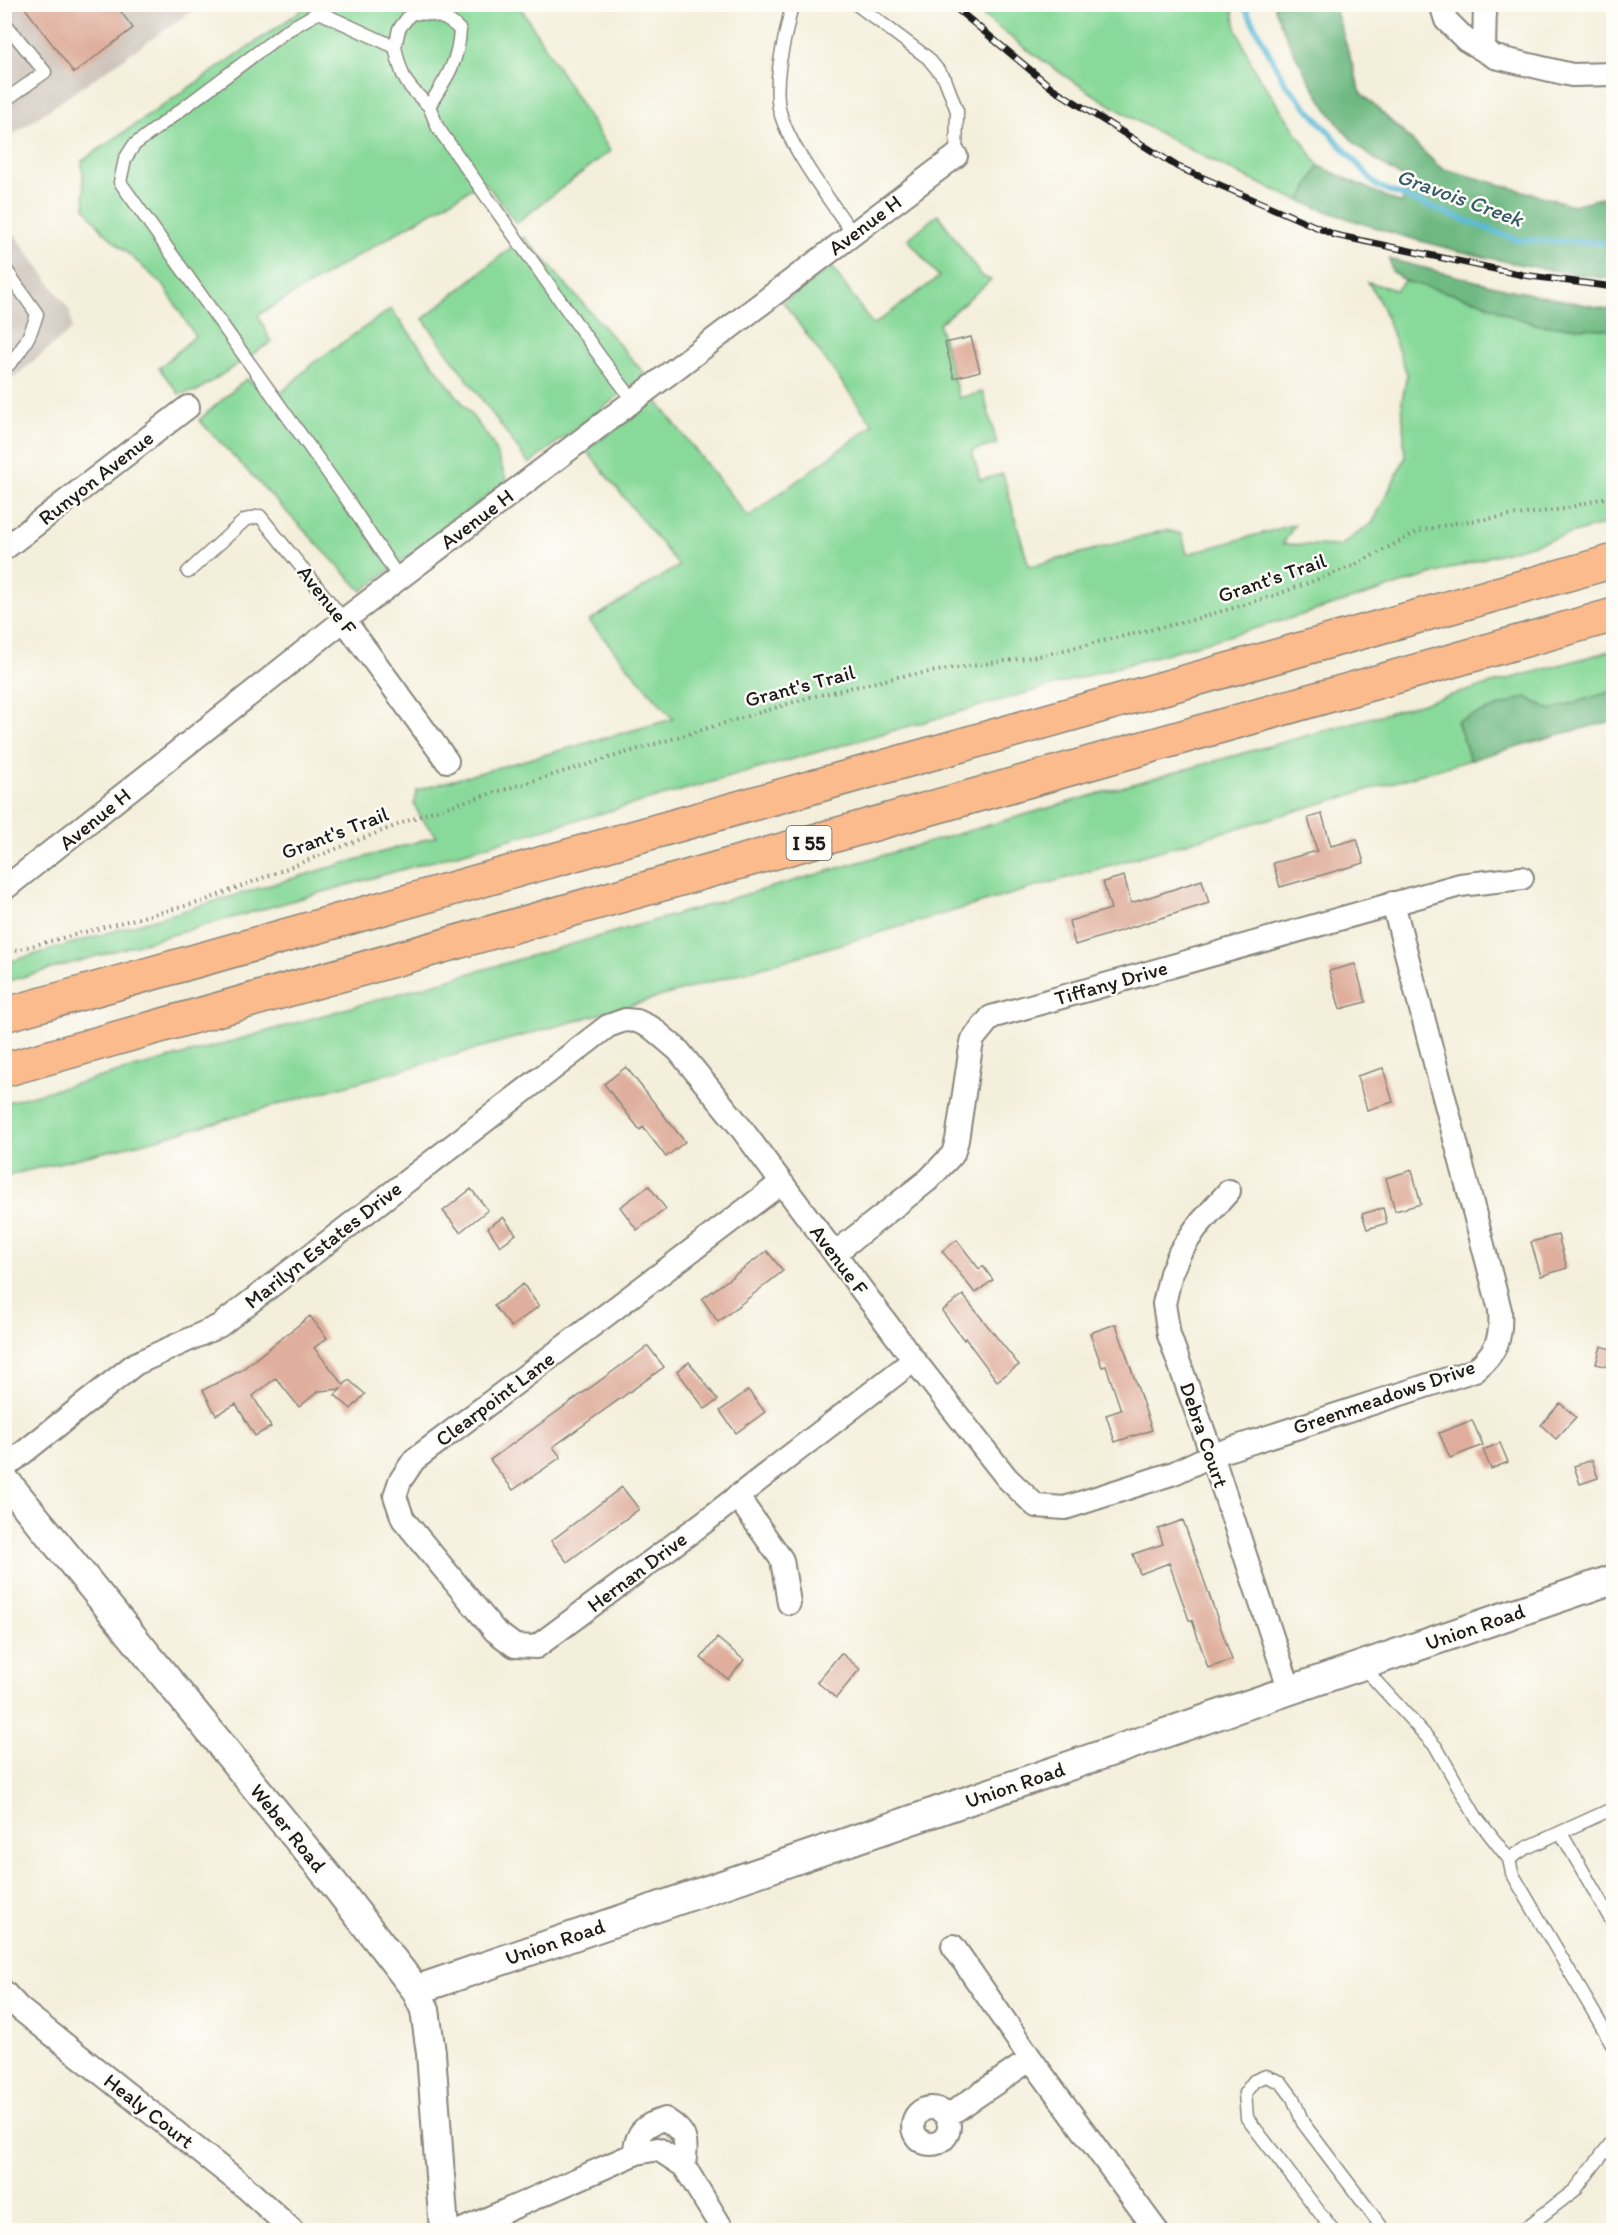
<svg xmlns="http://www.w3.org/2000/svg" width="1618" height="2235" viewBox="0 0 1618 2235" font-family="Itim,sans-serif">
<rect width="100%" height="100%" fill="#fdfcf7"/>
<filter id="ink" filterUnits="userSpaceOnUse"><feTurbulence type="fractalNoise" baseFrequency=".0167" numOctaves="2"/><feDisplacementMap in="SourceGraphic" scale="12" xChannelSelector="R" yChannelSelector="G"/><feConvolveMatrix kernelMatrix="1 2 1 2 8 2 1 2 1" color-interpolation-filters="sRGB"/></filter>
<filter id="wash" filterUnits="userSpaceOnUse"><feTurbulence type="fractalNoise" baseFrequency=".008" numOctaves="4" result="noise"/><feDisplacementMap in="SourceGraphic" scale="24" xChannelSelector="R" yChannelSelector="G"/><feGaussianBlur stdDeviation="1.35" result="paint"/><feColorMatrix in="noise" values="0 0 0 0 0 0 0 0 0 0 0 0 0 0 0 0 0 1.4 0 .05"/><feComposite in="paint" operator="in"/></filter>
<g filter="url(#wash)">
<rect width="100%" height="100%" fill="#f4efdb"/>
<!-- industrial -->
<path fill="#ccc2b9" d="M5,5H201L5,140Z
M4,219L70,311L72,329L5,385Z"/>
<!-- green -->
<path fill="#88d99a" stroke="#527a5b" stroke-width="1.5" d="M311,4L519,5L610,151L516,223L484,181L258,315L271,342L197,391L179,394L159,368L195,336L164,286L104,232L85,208L82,161Z
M970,5H1232L1236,28L1255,71L1319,166L1300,201C1182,152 1068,86 970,5Z
M938,214L981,276L991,280L939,324L959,398L983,392L997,444L972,451L980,480L1003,474L1029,567L1166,530L1182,534L1187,554L1295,524L1283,544L1340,546L1373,522L1405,458L1402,401L1407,374L1382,306L1368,282L1396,290L1405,281L1482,302L1508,315L1613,330V522L1485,558L1295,617L5,982V963L437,836L421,818L414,804L417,790L673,719L589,621L679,566L586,450L656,400L748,517L873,425L783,302L832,267L873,325L939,277L908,239Z
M524,237L646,375L529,464L423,319Z
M391,309L492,442L507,481L362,591L199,420L246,379L277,397L313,363Z
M1613,650V691L1551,710L1457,721L1470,760L649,1000L153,1140L5,1176L4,1103L201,1050L1129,785Z"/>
<!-- forest -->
<path fill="#6eb982" stroke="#456a4f" stroke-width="1.5" d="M1274,5H1334L1361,93L1441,168L1573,205L1613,195V279C1506,266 1400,240 1300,201L1319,166L1402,204L1407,181C1391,169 1373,160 1358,146C1328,119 1286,44 1274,5Z
M1389,259L1507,289L1613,310V330L1538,325L1508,315L1482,302L1405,281L1392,271Z
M1613,691V721L1557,735L1470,760L1457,721L1526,697L1551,710Z"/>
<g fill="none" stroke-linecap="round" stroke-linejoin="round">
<!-- stream -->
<path stroke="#59b9d7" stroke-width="6" d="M1243,4L1285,83L1377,186L1517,240L1614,243"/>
</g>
<g id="blocks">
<!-- building -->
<path fill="#dfae9c" d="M22,4H115L133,28L74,73Z
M971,337L980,371L954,378L945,343Z
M1322,814L1331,846L1357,839L1364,863L1280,887L1273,863L1317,851L1308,818Z
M1124,876L1131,903L1202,880L1209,903L1075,945L1069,921L1111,909L1103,882Z
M1355,964L1366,1002L1340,1009L1329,971Z
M626,1067L685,1142L666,1157L643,1127L640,1130L604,1084Z
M1383,1068L1393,1102L1367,1110L1357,1076Z
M1412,1170L1421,1204L1395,1211L1386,1178Z
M649,1186L666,1209L637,1230L620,1207Z
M471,1189L488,1210L460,1232L443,1211Z
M1383,1208L1387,1223L1367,1229L1362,1214Z
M503,1217L516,1234L500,1246L488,1228Z
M1558,1235L1567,1268L1541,1276L1531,1242Z
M957,1240L979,1269L983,1266L993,1280L975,1293L942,1251Z
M767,1251L783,1271L718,1322L702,1299Z
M523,1284L539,1306L511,1327L494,1306Z
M963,1295L1019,1365L997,1381L965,1338L964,1340L942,1311Z
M310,1316L327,1338L314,1348L344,1385L349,1380L365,1394L351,1409L335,1395L341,1389L319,1391L299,1407L276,1378L253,1396L271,1427L255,1436L236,1404L216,1415L203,1390L240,1371Z
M1116,1324L1152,1430L1115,1442L1106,1415L1121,1410L1106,1366L1102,1367L1090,1333Z
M648,1346L664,1367L553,1447L561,1457L513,1490L490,1460Z
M1601,1346L1614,1350V1368L1596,1364Z
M689,1362L718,1400L705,1409L677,1371Z
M748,1390L765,1412L736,1433L720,1411Z
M1560,1403L1576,1417L1556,1439L1541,1425Z
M1472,1420L1483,1445L1450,1458L1439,1433Z
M1500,1443L1508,1462L1491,1469L1483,1450Z
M1592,1460L1598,1478L1580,1484L1574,1466Z
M622,1487L639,1509L567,1562L551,1541Z
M1183,1520L1232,1660L1208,1668L1192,1620H1189L1169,1563L1140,1574L1133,1554L1163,1544L1158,1529Z
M717,1638L744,1660L728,1679L701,1658Z
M841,1653L860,1669L836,1698L817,1682Z"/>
</g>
</g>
<g filter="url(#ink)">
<use href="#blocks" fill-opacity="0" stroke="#88867c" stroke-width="1.5"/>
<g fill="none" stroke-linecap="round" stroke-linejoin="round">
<defs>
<path id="service" d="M792,4C786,36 775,69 778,101C781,138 831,201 853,234
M856,4L928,58L945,79L957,111L956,156
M4,22L45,72L4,101
M395,47C402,79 405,84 429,106
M4,267L37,314C31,335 21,354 4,369
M188,572L245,520L260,516L344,620
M399,578L346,498L120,182L125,159L134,145L286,31L319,12L395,47L399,29L411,13C431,13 446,15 460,30C458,63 446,79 429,106L438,128L601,358L633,400
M1362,1666L1436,1747L1476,1817L1509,1859
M1614,1808L1526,1848L1509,1859L1512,1873L1614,2047
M1561,1833L1614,1925
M1333,2230L1247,2118L1245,2093L1254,2081L1266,2076L1281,2082L1293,2098L1303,2123L1384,2230
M1523,2230L1575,2190L1614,2139"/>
<path id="minor" d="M1441,4L1446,20L1466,40L1495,57L1572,75L1614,74
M1484,50L1485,4
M4,549L188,407
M344,620L447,761
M4,889L344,620L956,156
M781,1183L414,1460L400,1481L395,1496L403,1519L495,1631L515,1646L536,1647L707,1520L914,1360
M1229,1191L1196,1228L1180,1252L1171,1273L1164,1304L1169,1335L1212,1455L1290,1691
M835,1253L928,1180L953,1154L957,1140L971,1047L973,1039L991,1017L1460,885L1522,878
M4,1468L135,1364L219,1326L608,1026L625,1020L637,1021L652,1028L678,1050L738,1124L914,1360L1007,1478L1036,1506L1065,1508L1174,1473L1212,1455L1475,1370C1497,1352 1502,1338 1500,1310L1393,903
M737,1496L782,1560L789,1603
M953,1946L1031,2059L1156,2230
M4,1992L20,2009L245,2187L292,2230
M913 2126a18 18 0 1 1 36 0a18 18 0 1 1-36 0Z
M946,2117L1031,2059
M634,2154C637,2132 643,2125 665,2119C688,2134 687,2140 684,2166
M462,2230L637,2153L658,2149L684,2166L723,2230"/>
<path id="tertiary" d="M4,1479L331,1880L416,1990L425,2010L431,2053L444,2230
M416,1990L1614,1579"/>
<path id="motorway" d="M4,1015L1614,561
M4,1070L1614,615"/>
</defs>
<!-- service casing -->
<use href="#service" stroke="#88867c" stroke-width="15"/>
<!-- minor casing -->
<use href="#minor" stroke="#88867c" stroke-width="26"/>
<!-- tertiary casing -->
<use href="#tertiary" stroke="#88867c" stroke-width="32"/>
<!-- motorway casing -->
<use href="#motorway" stroke="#88867c" stroke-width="36"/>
<!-- path -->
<path stroke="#88867c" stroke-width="4" stroke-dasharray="1.5 4.5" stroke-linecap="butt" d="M4,953L201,902L433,811L811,697L902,676L1039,656L1192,620L1273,596L1353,566L1419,531L1455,523L1564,509L1614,495"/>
<!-- service -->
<use href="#service" stroke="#fff" stroke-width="12"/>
<!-- minor -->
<use href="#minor" stroke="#fff" stroke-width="22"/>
<!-- tertiary -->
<use href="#tertiary" stroke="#fff" stroke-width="28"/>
<!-- motorway -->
<use href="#motorway" stroke="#fbbb8d" stroke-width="33"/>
<defs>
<path id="rail" d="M951,4L1052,88L1178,167L1335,235L1523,275L1614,287"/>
</defs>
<!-- rail casing -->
<use href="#rail" stroke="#1c1c1c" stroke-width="7"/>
<!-- rail -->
<use href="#rail" stroke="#fdfcf7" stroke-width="4.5" stroke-dasharray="14" stroke-linecap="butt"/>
</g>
</g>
<g text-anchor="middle" stroke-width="5" stroke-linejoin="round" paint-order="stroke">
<!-- shield labels -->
<rect fill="#fdfcf7" stroke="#605f5e" stroke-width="1.5" x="786.5" y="826" width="45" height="34" rx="4.5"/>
<g font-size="20" font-weight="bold" fill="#1c1c1c">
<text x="809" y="850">I 55</text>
</g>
<!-- street labels -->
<g font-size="21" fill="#1c1c1c" stroke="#fdfcf7">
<text transform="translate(865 225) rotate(-37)" y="7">Avenue H</text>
<text transform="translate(96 478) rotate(-38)" y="7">Runyon Avenue</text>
<text transform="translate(477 519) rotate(-37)" y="7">Avenue H</text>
<text transform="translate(1272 578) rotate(-19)" y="7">Grant's Trail</text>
<text transform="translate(327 600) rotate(52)" y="7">Avenue F</text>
<text transform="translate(800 686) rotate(-15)" y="7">Grant's Trail</text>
<text transform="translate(95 819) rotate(-39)" y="7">Avenue H</text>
<text transform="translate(335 833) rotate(-21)" y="7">Grant's Trail</text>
<text transform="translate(1111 983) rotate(-16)" y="7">Tiffany Drive</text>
<text transform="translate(323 1245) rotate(-38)" y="7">Marilyn Estates Drive</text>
<text transform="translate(839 1260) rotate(53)" y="7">Avenue F</text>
<text transform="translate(1384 1397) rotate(-19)" y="7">Greenmeadows Drive</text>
<text transform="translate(495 1399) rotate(-37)" y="7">Clearpoint Lane</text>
<text transform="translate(1204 1435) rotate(71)" y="7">Debra Court</text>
<text transform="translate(637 1572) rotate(-37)" y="7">Hernan Drive</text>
<text transform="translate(1475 1627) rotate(-19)" y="7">Union Road</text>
<text transform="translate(1015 1785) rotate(-19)" y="7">Union Road</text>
<text transform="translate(288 1828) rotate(51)" y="7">Weber Road</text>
<text transform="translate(555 1942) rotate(-19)" y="7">Union Road</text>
<text transform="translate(149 2111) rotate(38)" y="7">Healy Court</text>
</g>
<!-- water labels -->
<g font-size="22" font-style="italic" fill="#345b67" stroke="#fdfcf7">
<text transform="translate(1460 197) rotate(20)" y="8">Gravois Creek</text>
</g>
</g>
<!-- margin -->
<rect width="1618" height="2235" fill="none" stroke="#fdfcf7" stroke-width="24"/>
</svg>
